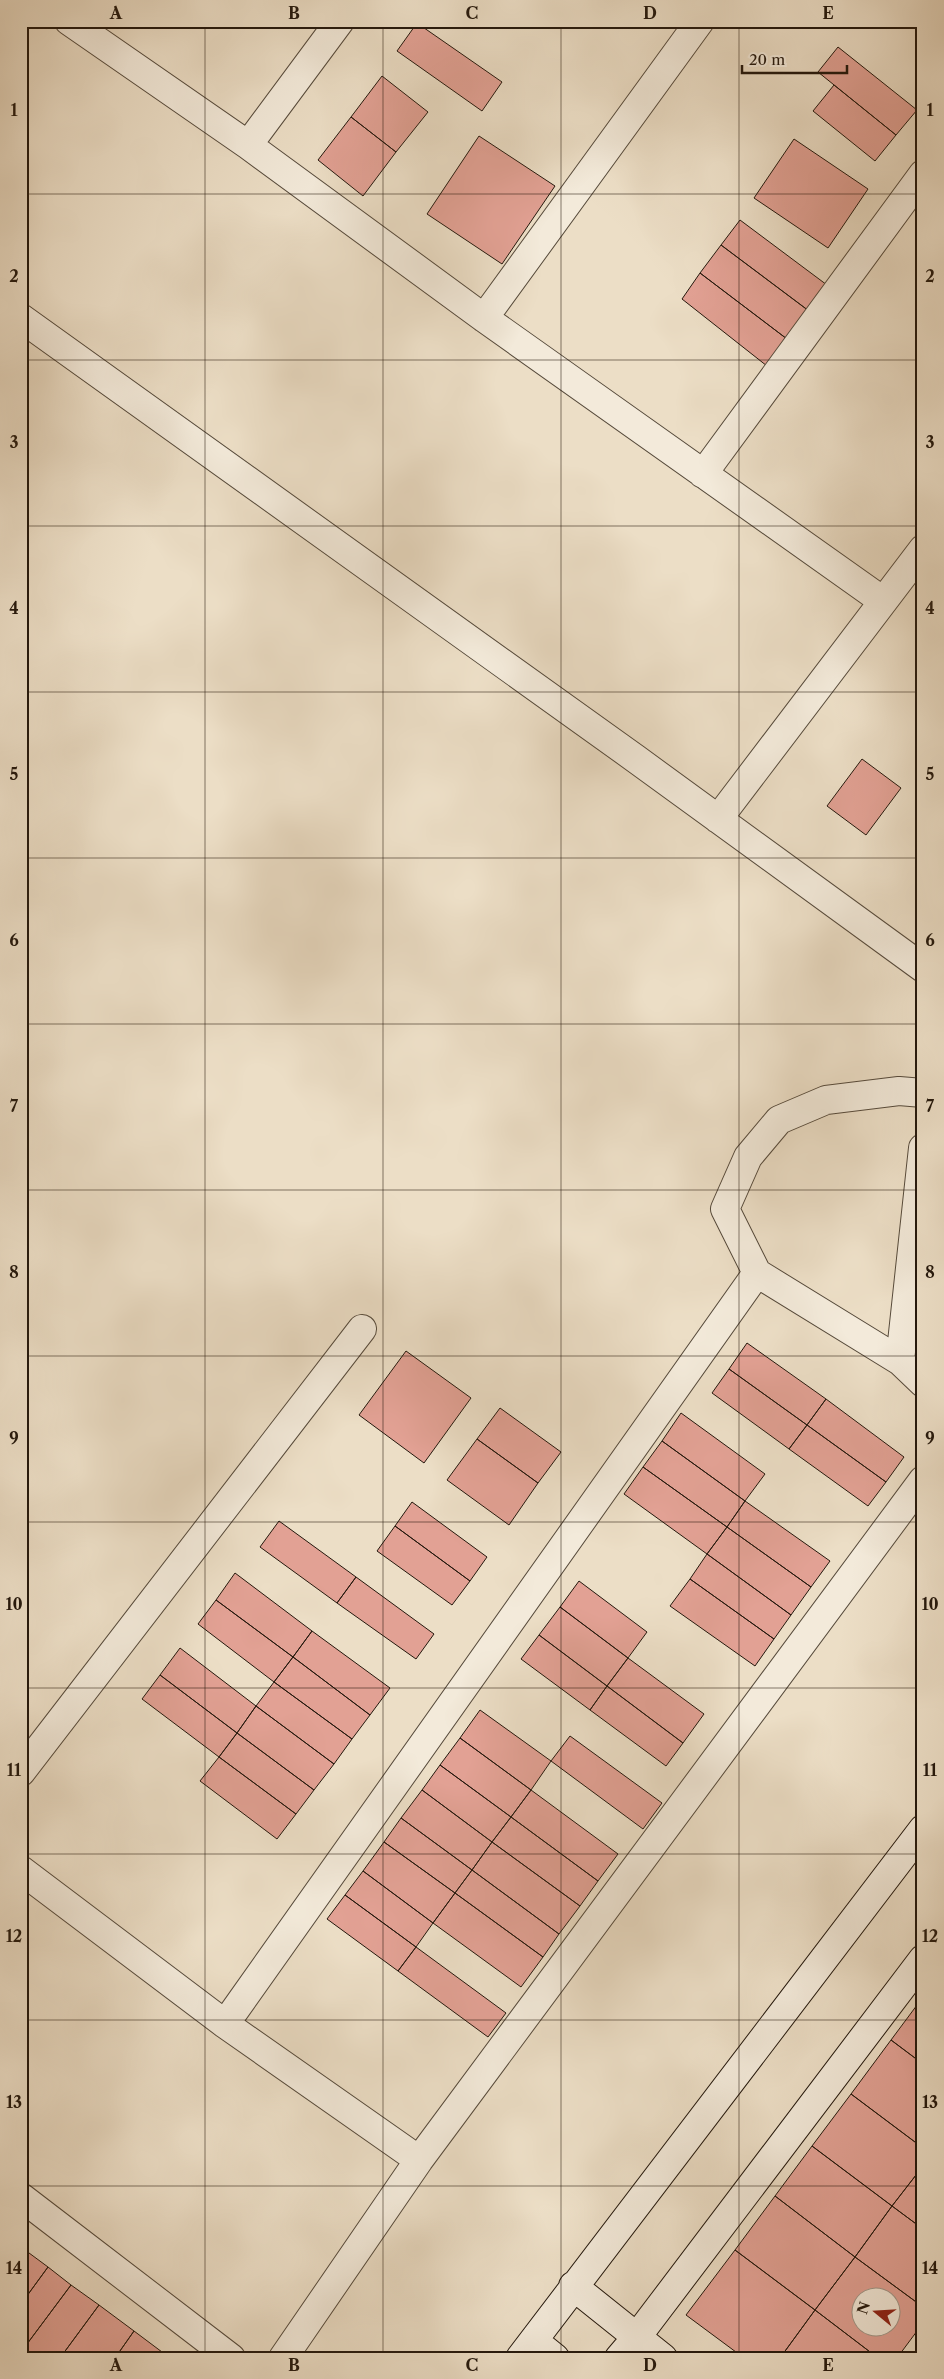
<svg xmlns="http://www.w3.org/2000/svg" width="944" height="2379" viewBox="0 0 944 2379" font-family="'Libre Caslon Text',serif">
<rect width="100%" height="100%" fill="#ecdec6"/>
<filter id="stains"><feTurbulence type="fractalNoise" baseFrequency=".004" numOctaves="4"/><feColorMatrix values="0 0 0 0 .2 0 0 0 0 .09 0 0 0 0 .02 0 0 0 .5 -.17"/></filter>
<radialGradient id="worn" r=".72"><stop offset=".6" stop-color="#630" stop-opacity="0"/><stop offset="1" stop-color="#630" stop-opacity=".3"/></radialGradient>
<!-- building -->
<path fill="#e2a194" stroke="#24180d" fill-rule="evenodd" d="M417,23L502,82L482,111L397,51Z
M838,47L917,110L896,135L818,72Z
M382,76L428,112L396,152L351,117Z
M834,85L896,135L875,161L813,111Z
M351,117L396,152L363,196L318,160Z
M479,136L555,186L502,264L427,214Z
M794,139L868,189L828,248L754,198Z
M740,220L827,285L809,311L721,245Z
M721,245L809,311L787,339L700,273Z
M700,273L787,339L767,366L682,299Z
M862,759L901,788L866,835L827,806Z
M747,1343L826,1399L807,1425L729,1369Z
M406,1351L471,1398L424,1463L359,1415Z
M729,1369L807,1425L789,1449L712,1393Z
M826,1399L904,1457L886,1482L807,1425Z
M500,1408L561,1452L538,1483L477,1439Z
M681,1413L765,1474L745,1501L662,1441Z
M807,1425L886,1482L868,1506L789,1449Z
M477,1439L538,1483L509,1525L447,1480Z
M662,1441L745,1501L727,1527L643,1467Z
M643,1467L727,1527L707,1554L624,1494Z
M745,1501L830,1561L811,1587L727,1527Z
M412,1502L487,1557L470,1581L395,1526Z
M279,1521L356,1577L337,1603L260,1547Z
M395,1526L470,1581L452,1605L377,1551Z
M727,1527L811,1587L791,1615L707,1554Z
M707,1554L791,1615L774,1639L690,1579Z
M235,1573L312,1631L293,1657L216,1600Z
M356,1577L434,1634L416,1659L337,1603Z
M690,1579L774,1639L755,1666L670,1606Z
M579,1581L647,1632L628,1658L560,1607Z
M216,1600L293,1657L274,1682L198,1624Z
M560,1607L628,1658L607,1686L539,1635Z
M312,1631L390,1688L370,1715L293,1657Z
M539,1635L607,1686L590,1710L521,1659Z
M180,1648L256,1706L237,1733L160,1675Z
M293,1657L370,1715L352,1739L274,1682Z
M628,1658L704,1714L683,1743L607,1686Z
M160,1675L237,1733L219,1757L142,1699Z
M274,1682L352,1739L334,1764L256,1706Z
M607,1686L683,1743L666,1766L590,1710Z
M256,1706L334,1764L314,1790L237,1733Z
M480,1710L551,1761L531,1790L460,1738Z
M237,1733L314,1790L296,1814L219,1757Z
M570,1736L662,1803L643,1829L551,1761Z
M460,1738L531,1790L511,1817L440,1765Z
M219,1757L296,1814L277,1839L200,1781Z
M440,1765L511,1817L492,1842L422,1790Z
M422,1790L492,1842L472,1870L401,1818Z
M531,1790L618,1854L598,1881L511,1817Z
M511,1817L598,1881L580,1906L492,1842Z
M401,1818L472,1870L455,1893L384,1842Z
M384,1842L455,1893L433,1923L363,1871Z
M492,1842L580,1906L559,1934L472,1870Z
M472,1870L559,1934L543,1957L455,1893Z
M363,1871L433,1923L416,1947L345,1895Z
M455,1893L543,1957L521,1987L433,1923Z
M345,1895L416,1947L398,1971L327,1919Z
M416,1947L506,2013L488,2037L398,1971Z
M923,1997V2064L891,2040Z
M891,2040L923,2064V2148L851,2094Z
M851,2094L923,2148V2166L892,2206L812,2146Z
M812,2146L892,2206L855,2257L775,2196Z
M923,2166V2229L892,2206Z
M775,2196L855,2257L815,2310L735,2250Z
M892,2206L923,2229V2307L855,2257Z
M25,2250L48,2267L21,2304V2254Z
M735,2250L815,2310L780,2358H744L686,2315Z
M855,2257L923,2307V2323L897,2358H878L815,2310ZM862,2296H892V2326H862Z
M48,2267L71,2285L21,2352V2304Z
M71,2285L99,2305L60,2358H21V2352Z
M99,2305L134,2331L115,2358H60Z
M815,2310L878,2358H780Z
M134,2331L170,2358H115Z"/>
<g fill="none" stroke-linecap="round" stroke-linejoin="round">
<defs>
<path id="street" d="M69,21L248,145L484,318L883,601
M248,145L340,21
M21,318L636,759L923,968
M484,318L700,21
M703,474L923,174
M718,819L923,549
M923,1093L899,1091L826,1100L779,1120L748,1157L725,1209L757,1273L900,1361L923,1383
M900,1361L923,1148
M21,1772L362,1329
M21,1870L225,2024L419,2160
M225,2024L757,1273
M21,2197L231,2358
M283,2358L419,2160L923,1480"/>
<path id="secondary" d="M573,2286L663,2358
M534,2341L555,2358
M520,2358L923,1829
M619,2358L636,2338L923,1959"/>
</defs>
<!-- street casing -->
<use href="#street" stroke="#564a3b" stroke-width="30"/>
<!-- secondary casing -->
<use href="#secondary" stroke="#24180d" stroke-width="30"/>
<!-- street -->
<use href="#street" stroke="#f3eada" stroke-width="28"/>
<!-- secondary -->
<use href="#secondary" stroke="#f3eada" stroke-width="28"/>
</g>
<!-- grid -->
<path fill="none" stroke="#24180d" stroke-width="1" stroke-opacity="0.55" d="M205,21V2358M383,21V2358M561,21V2358M739,21V2358M21,194H923M21,360H923M21,526H923M21,692H923M21,858H923M21,1024H923M21,1190H923M21,1356H923M21,1522H923M21,1688H923M21,1854H923M21,2020H923M21,2186H923"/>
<!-- margin -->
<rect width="944" height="2379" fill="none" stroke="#ecdec6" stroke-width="55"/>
<!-- north arrow -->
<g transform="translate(876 2312) rotate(288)"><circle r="24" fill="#f3eada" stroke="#a09688"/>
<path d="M0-4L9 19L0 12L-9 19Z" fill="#8f2418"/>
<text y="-8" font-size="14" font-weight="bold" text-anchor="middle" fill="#24180d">N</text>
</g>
<!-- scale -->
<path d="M742 65v8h105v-8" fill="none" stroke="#24180d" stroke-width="2.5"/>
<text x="749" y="65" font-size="15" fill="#24180d" stroke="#f3eada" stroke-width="4" paint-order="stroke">20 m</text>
<rect x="28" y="28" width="888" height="2324" fill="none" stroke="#24180d" stroke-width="2"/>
<g font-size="16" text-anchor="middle" font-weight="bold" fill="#24180d">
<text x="116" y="19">A</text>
<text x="294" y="19">B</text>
<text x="472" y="19">C</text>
<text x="650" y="19">D</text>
<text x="828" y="19">E</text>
<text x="14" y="116">1</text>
<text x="930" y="116">1</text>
<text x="14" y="282">2</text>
<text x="930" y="282">2</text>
<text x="14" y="448">3</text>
<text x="930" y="448">3</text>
<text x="14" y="614">4</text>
<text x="930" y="614">4</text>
<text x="14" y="780">5</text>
<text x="930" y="780">5</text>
<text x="14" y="946">6</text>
<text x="930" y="946">6</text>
<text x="14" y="1112">7</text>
<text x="930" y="1112">7</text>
<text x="14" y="1278">8</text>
<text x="930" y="1278">8</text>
<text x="14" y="1444">9</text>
<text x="930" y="1444">9</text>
<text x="14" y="1610">10</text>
<text x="930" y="1610">10</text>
<text x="14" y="1776">11</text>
<text x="930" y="1776">11</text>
<text x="14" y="1942">12</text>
<text x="930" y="1942">12</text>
<text x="14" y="2108">13</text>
<text x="930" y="2108">13</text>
<text x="14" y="2274">14</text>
<text x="930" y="2274">14</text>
<text x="116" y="2371">A</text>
<text x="294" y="2371">B</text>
<text x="472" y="2371">C</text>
<text x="650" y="2371">D</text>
<text x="828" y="2371">E</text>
</g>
<rect width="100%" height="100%" filter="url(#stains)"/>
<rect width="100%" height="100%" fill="url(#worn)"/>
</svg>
